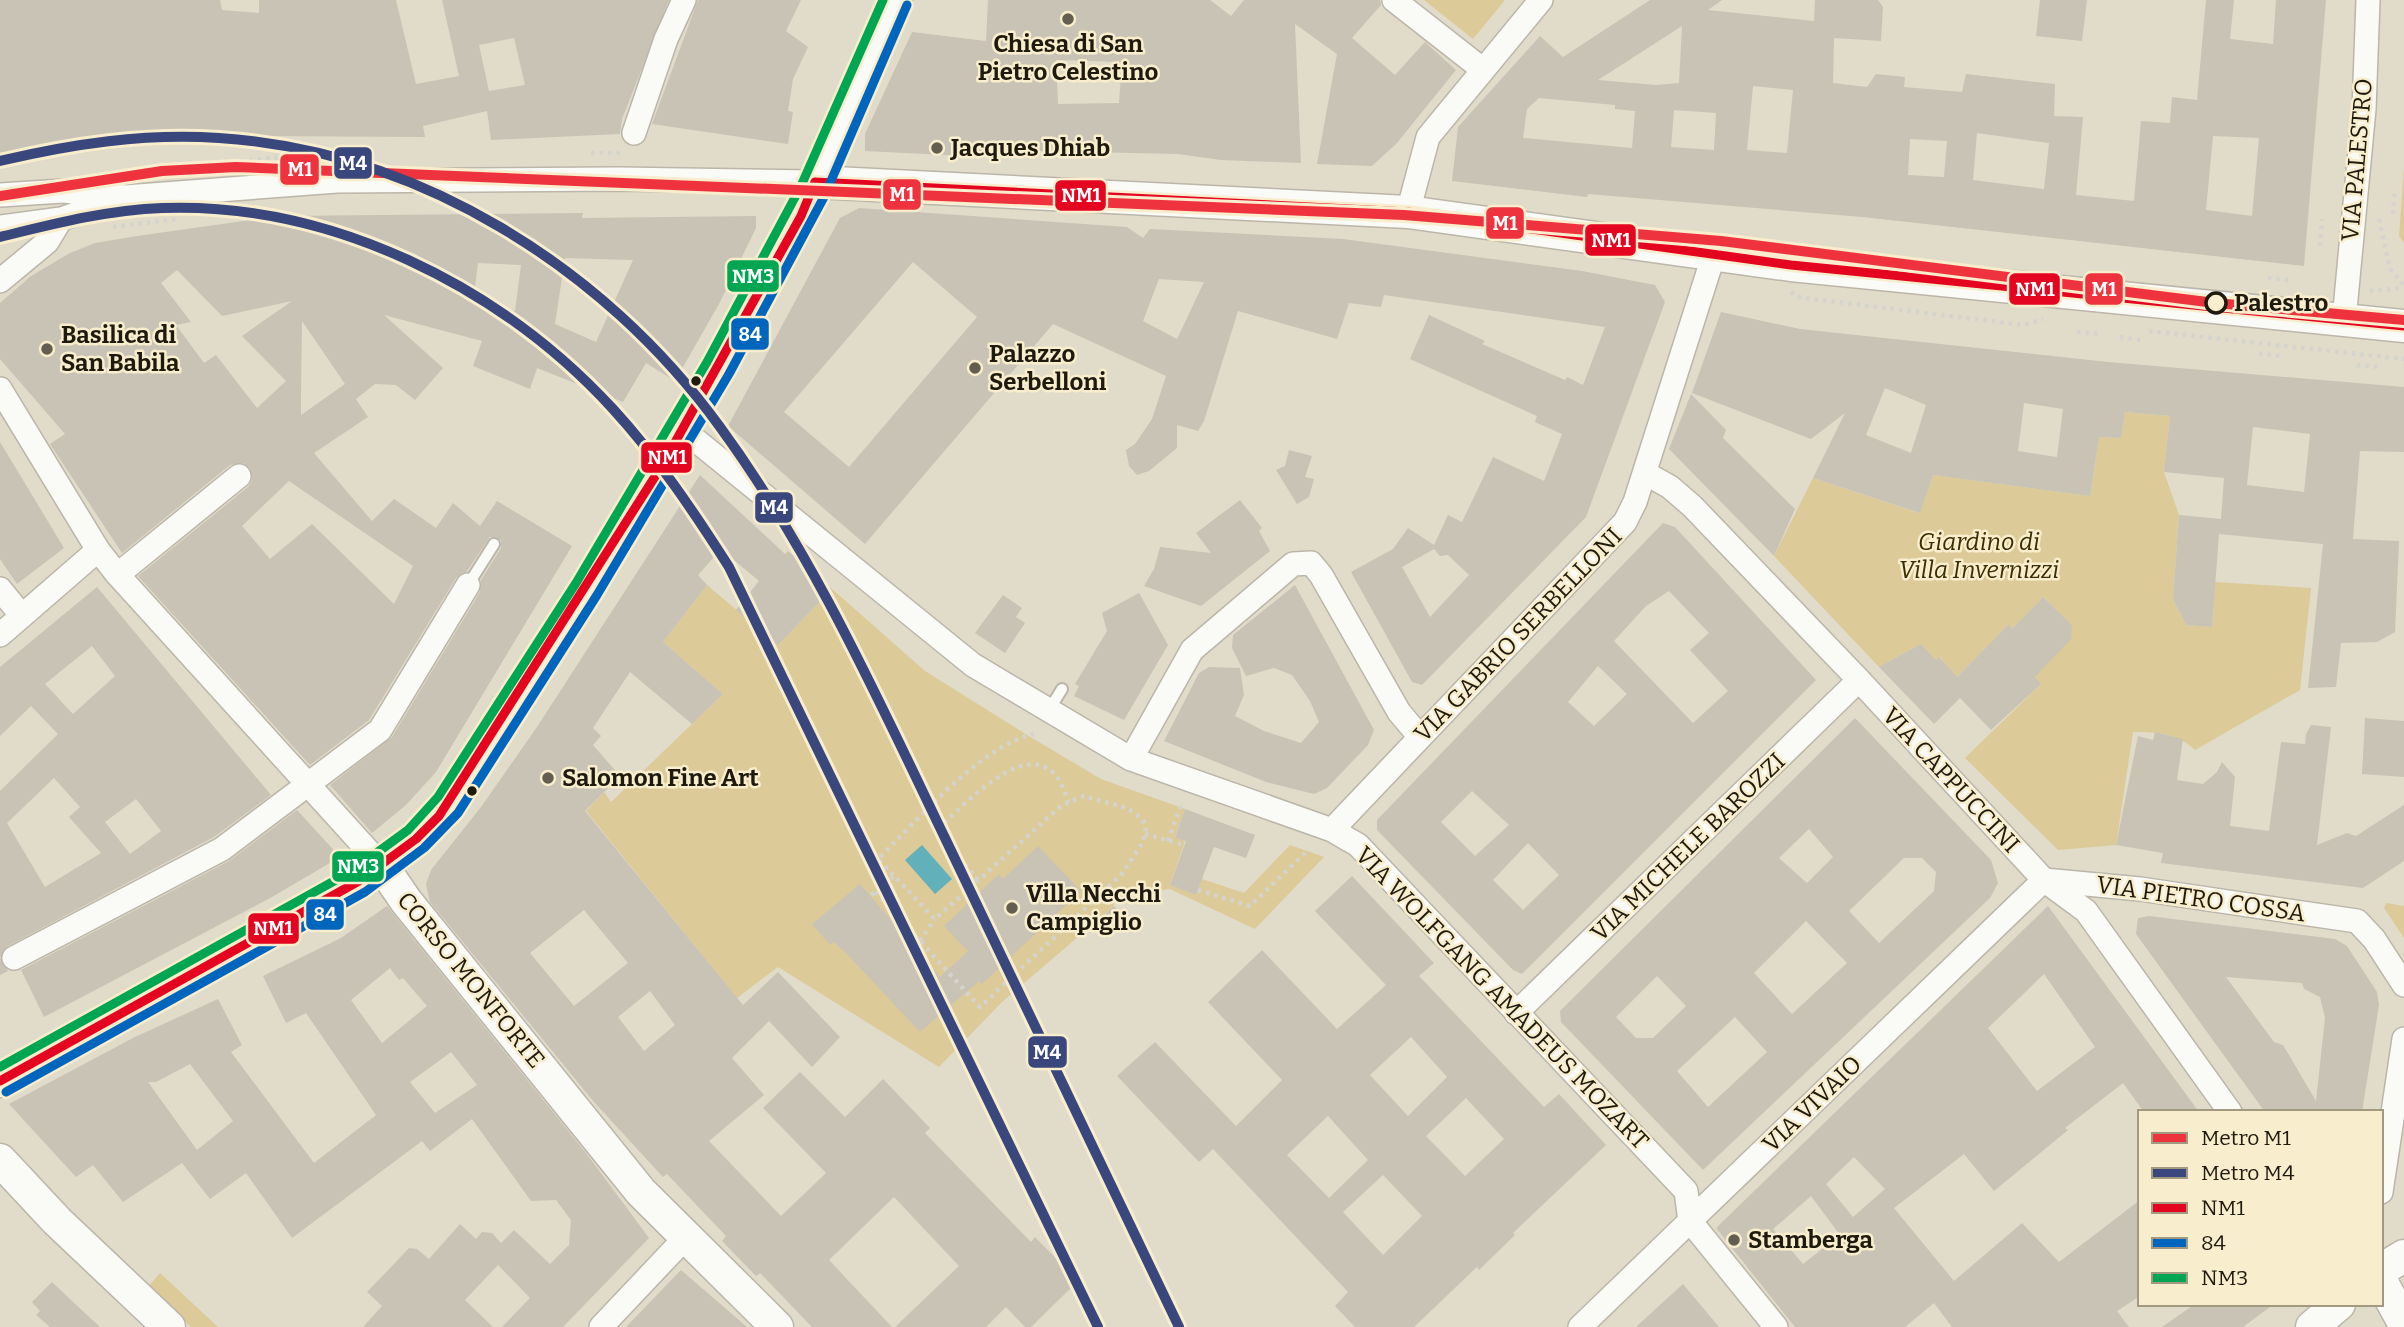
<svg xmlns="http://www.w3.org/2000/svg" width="2404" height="1327" viewBox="0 0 2404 1327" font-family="Bitter,serif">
<rect width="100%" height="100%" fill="#e1dbc9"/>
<!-- green -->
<path fill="#dcca98" d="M1424,0H1505L1473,39Z
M2404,168V243L2399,236Z
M2125,412L2170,416L2164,472L2179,515L2173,599L2186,625L2212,627L2215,582L2311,588L2300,690L2195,750C2177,733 2157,732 2133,732L2116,845L2058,850L1965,758L2041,684L2035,677L2072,625L2043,597L2012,629L2008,625L1954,680L1940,657L1936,660L1921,644L1879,667L1774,556L1813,478L1919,513L1933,475L2090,496L2099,437L2121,438Z
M707,585L778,645L832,589L925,671L1027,735L1101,779L1185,809L1175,837L1185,841L1170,885L1196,895L1202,879L1244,893L1290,845L1324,857L1255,929L1170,889L1112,897L1114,906L1002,1002L939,1067L778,967L737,998L586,811L604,792L611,802L723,694L663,642Z
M2386,903L2404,906V938L2384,908Z
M160,1273L218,1327H191L148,1287Z"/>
<!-- water -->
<path fill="#62b0ba" d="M922,845L952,879L935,894L905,860Z"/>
<!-- building -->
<path fill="#c8c3b5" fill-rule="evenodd" d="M0,0H220L222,10L259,13V0H396L416,84L459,76L442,0H669L622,119L620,134L491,140L487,111L423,126L425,137L261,136L138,146L0,163ZM514,38L525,85L489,91L479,45Z
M698,0H801L786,31L808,47L793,79L788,111L793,112L788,144L652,124Z
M988,0H1210L1231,16L1244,0H1380L1381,5L1352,38L1395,75L1425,42L1456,70L1397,143L1372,166L1317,164L1337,54L1295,24L1301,163L1221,160L1178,154L1043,151L966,156L865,151V134L912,32L986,41ZM1056,60L1122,62L1119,103L1058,104Z
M1650,0H1722L1708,10L1814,21L1815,0H1878L1883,7L1881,41L1834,38L1833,83L1867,87L1876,74L1905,77L1904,87L1962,92L1966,74L2055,84L2054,116L2083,117L2076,195L2134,201L2141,121L2170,123L2172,97L2197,100L2206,0H2234L2230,39L2273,44L2276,0H2326L2304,266L1862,217L1588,194L1587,197L1452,181L1458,127L1540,36L1563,57ZM1682,26L1679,83L1656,85L1598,80ZM1753,86L1793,90L1787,153L1747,150ZM1539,98L1615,105V109L1635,111L1632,148L1523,138L1527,109ZM1674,110L1716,113L1714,150L1671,147ZM1977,133L2049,143L2044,189L1973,180ZM2213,136L2259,138L2252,216L2206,210ZM1910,139L1947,141L1944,177L1908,175Z
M2040,0H2087L2082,41L2036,36Z
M859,208L1127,227L1143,238L1150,229L1343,239L1582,271L1655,285L1665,302L1586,517L1422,685L1412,682L1351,572L1393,549L1408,528L1434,545L1448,515L1462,522L1493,457L1544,481L1562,434L1535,422L1537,416L1410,359L1429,315L1485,341L1482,344L1565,380L1567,377L1583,385L1605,327L1384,295L1381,307L1349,303L1337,339L1238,311L1204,421L1198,431L1177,425V448L1149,471L1137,475L1129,466L1126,450L1135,444L1152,419L1166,376L1053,324L865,544L728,426L840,218ZM913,262L977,317L849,467L784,412ZM1159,279L1204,282L1177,339L1143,321ZM1434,549L1440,556L1448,555L1469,575L1430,617L1402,567Z
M583,213L582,218L756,216V228L719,304L675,381L646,363L623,402L537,368L530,389L473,366L482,341L384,315L443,368L415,400L396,385L375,384L356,399L368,417L314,453L372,521L394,499L436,528L453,503L480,526L497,501L572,546L436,772L406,805L372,833L330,785L392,737L480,592L481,580L501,548V540L490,537L467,571L456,578L369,720L310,765L138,576L248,487L252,480L250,468L243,463L230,465L122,553L50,444L65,434L0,359V303L31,276L70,253L95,243L137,236L280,216ZM565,258L633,260L596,342L555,324ZM478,263L521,265L515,311L473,303ZM177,270L222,316L292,301L242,336L286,381L257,408L216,355L204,363L176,325L191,322L161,283ZM302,321L345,384L301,415V395ZM289,481L413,566L394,604L312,524L270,559L242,526Z
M1721,312L1800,329L2108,362L2404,387V452L2360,451L2353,539L2399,541L2395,632L2377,642L2341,643L2336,687L2308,688L2323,544L2219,534L2212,627L2186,625L2173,599L2179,515L2221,519L2224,478L2164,472L2170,416L2125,412L2121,438L2099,437L2090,496L1933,475L1920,513L1813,478L1845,413L1811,439L1692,393ZM1885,388L1926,405L1911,453L1866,435ZM2024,403L2063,409L2057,457L2018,451ZM2253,427L2310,434L2304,492L2247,485Z
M1691,394L1726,430L1723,438L1795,509L1774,556L1669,449Z
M0,442L64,548L17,584L0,559Z
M1289,450L1312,456L1305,477L1314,479L1309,497L1297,504L1276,470L1285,466Z
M700,475L785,554L788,551L832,589L778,645L736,610L759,581L721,549L698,575L707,585L663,642L723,694L692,724L630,672L593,728L601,736L593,745L620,776L585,811L743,1005L778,972L840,1037L812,1067L769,1021L732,1058L764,1095L709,1141L781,1216L826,1173L763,1108L800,1072L845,1117L883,1079L930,1128L925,1133L1031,1242L1035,1237L1078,1281L1031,1327H1025L1006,1307L986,1327H895L959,1266L894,1197L829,1260L892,1327H812L760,1273L756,1276L722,1241L726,1236L667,1174L663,1177L594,1102L430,902L426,884L431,870L481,807L537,727ZM584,910L628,963L574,1006L530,953ZM650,991L675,1025L644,1051L618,1017Z
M1240,500L1262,528L1259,531L1270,551L1201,606L1144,586L1154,569L1160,547L1211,553L1196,533Z
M1663,523L1675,527L1816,680L1522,974L1513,970L1377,830V820ZM1669,591L1709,633L1690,650L1728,691L1693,723L1614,641L1646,606ZM1598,666L1627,694L1594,726L1568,702ZM1472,791L1509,825L1475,856L1441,822ZM1528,843L1559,875L1523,910L1493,880Z
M1295,585L1374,730L1368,745L1327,788L1314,794L1266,782L1164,741L1199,673L1209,667L1240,668L1244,695L1235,716L1264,731L1301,743L1319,722L1310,701L1292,675L1274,668L1246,676L1232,648L1233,635Z
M97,587L271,795L214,837L8,946L0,958L8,971L0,975V791L58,734L31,706L0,736V667ZM92,646L115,676L73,714L45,684ZM54,778L80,807L69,817L101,853L45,887L7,823ZM136,799L161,831L130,854L105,822Z
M1139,593L1168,645L1124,720L1074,696L1079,686L1075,684L1107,631L1102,613Z
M1003,595L1022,608L1016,617L1025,623L1005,653L975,633Z
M2043,597L2072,625L2071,639L2035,677L2041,684L1991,730L1960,698L1934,724L1879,667L1921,644L1936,660L1939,657L1957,677L2009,624L2012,629Z
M1855,718L1991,860L1998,883L1990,898L1703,1170L1561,1022L1560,1011ZM1809,829L1833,857L1807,883L1779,858ZM1904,858H1922L1936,872L1934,891L1879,943L1849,911ZM1806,921L1847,963L1792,1014L1754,973ZM1657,976L1686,1006L1653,1038H1636L1616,1017ZM1735,1017L1767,1052L1708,1107L1677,1071Z
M2365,718L2404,721V777L2362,774Z
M2311,725L2331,727L2317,845L2347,833L2356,836L2404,805V861L2363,888L2161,863L2163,853L2116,845L2138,736L2153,740L2155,732L2183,739L2177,780L2203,784L2217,772L2222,762L2235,777L2230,826L2269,831L2281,742L2305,744L2306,734Z
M1185,809L1255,835L1246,858L1214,847L1196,895L1170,885L1186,841L1175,838Z
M297,810L340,857L272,897L44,1017L21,970L229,861Z
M1038,846L1081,891L982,984L979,981L920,1032L847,954L834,942L830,945L812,924L860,884L940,977L968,951L944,926L999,874L1003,879Z
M1352,876L1434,963L1419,976L1544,1107L1559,1094L1606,1145L1513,1233L1515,1235L1479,1270L1477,1267L1414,1327H1355L1335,1306L1348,1292L1213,1149L1199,1162L1117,1076L1155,1042L1236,1126L1282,1080L1208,1002L1262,950L1337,1029L1386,985L1315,911ZM1411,1037L1447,1077L1408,1116L1370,1075ZM1466,1098L1504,1139L1465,1176L1426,1136ZM1328,1116L1368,1160L1329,1198L1287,1155ZM1383,1175L1422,1216L1383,1255L1343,1212Z
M387,906L586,1153L649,1238L563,1327H502L530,1298L498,1265L465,1300L493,1327H363L382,1306L367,1292L393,1265L409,1248L417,1249L429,1259L460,1224L476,1239L482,1232L492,1233L501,1243L514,1230L550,1264L569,1245L571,1220L556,1200L531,1201L472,1119L430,1151L422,1141L292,1238L246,1173L210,1199L182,1163L123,1202L93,1165L76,1177L9,1104L133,1038L218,999L242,1045L231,1052L314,1163L376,1115L306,1013L286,1023L263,976L341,938ZM390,968L399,980L403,978L427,1006L382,1043L351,1000ZM451,1052L477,1085L435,1113L410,1082ZM190,1064L233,1121L197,1150L148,1082H156Z
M1114,906L1127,920L1107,938L1094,924Z
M2048,906L2199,1112H2144L2123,1083L2065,1128L2068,1130L1994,1191L1964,1154L1894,1208L1954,1281L2022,1223L2059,1262L2140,1200V1296L2117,1311L2129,1327H1952L1934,1303L1905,1327H1795L1716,1228ZM2044,974L2095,1047L2037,1091L1988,1028ZM1854,1157L1885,1189L1853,1217L1826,1184ZM1811,1196L1840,1235L1803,1264L1773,1229Z
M2149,916L2335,939L2347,946L2377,992L2379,1005L2362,1112H2265L2136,934L2138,918ZM2226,977L2302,983L2304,989L2320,997L2325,1018L2316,1101L2283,1045L2274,1042Z
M681,1270L747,1327H626Z
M52,1282L72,1301L100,1327H50L36,1315L40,1311L32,1302Z
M1683,1284L1719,1327H1636L1662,1303Z
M2195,1304H2274L2243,1327H2162Z"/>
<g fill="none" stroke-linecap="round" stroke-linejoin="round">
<defs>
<path id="lane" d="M468,585L494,544
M1049,710L1062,689"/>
<path id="street" d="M1394,0L1482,69
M634,133L666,39L684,0
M0,195L63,191L125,197L337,181L618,179L815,182
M1408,212L1428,137L1541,0
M0,227L61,219L116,200
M0,281L47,242L61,219
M2344,320L2364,109L2368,0
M0,389L98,550L116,573L382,866
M682,429L973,665L1131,759L1332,830L1358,845L1686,1191L1690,1221
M1645,473L1670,487L1692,506L1859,680L2044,880L2086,911L2230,1112
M127,567L239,476
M0,589L22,616
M0,635L98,550
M1131,759L1192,650L1293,564L1311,563L1321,575L1399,712L1420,737
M1332,830L1625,522L1635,502L1714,254
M2044,880L2140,889L2357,921L2374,939L2404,985
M14,958L222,849L380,730L468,585
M1516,1013L1859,680
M2381,1192L2404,1039
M1690,1221L1776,1327
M601,1327L686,1237
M1580,1327L2044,880"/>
<path id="secondary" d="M815,182L1408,212L1791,265L2404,326
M382,866L406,901L641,1192L777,1327
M0,1081L359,881L416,839L448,805C573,615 695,420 799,218C836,148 864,72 896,0
M0,1160L57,1221L169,1327
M2381,1270L2404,1256
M2381,1281L2404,1323
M2312,1327L2339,1304"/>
</defs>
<!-- lane casing -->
<use href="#lane" stroke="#bbb6a9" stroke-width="14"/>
<!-- street casing -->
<use href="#street" stroke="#bbb6a9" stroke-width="26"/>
<!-- secondary casing -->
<use href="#secondary" stroke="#bbb6a9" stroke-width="35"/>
<!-- path -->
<path stroke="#d5d3cd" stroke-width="4.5" stroke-dasharray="3.5 5" stroke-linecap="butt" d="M591,153H621
M190,166L323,153L341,156
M2393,214L2395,191
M2379,219L2390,269L2404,286
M113,227L177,219
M2320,246L2322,219
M2268,278L2290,280
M2370,291L2404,288
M1791,292L1797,297L2023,325L2043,319
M2149,331L2404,359
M2077,332L2100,334
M2120,337L2142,340
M2259,354L2282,356
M2357,365L2381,367
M1145,834L1184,845
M1168,841L1182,802
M978,880L936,831C969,800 1045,716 1068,802
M1198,890L1250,906L1307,851
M875,892L980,1007L1122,874L1143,842L1146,827L1142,819L1127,808L1084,796L1061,806L935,919L878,859C917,821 981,745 1034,734
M871,895L894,876
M920,941L935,919"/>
<!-- lane -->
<use href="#lane" stroke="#fafaf7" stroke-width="10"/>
<!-- street -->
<use href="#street" stroke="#fafaf7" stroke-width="23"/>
<!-- secondary -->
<use href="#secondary" stroke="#fafaf7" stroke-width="32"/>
<defs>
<path id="bus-1" d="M815,182L1408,212L1791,265L2404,326
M0,1081L359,881L416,839L439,816L663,464L801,216L815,182"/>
<path id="bus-2" d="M6,1092L365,892L424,848L458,813L597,595L729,374L824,197L907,5"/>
<path id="bus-3" d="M0,1067L352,871L408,830L438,797L576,583L707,362L801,186L883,0"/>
</defs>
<!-- bus-1 casing -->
<use href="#bus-1" stroke="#f8edcc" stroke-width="14"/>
<!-- bus-2 casing -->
<use href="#bus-2" stroke="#f8edcc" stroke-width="14"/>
<!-- bus-3 casing -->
<use href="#bus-3" stroke="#f8edcc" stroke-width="14"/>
<!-- bus-1 -->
<use href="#bus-1" stroke="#e40520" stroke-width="9"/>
<!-- bus-2 -->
<use href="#bus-2" stroke="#0065bd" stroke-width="9"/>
<!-- bus-3 -->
<use href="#bus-3" stroke="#00a651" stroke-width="9"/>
<defs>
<path id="metro-1" d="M0,196L162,171L236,167L1404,215L1721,241L2215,303L2404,320"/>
<path id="metro-2" d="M0,161C72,144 144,133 219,138C418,151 604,267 720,427C813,554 877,697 945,838C1023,1001 1101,1164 1179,1327
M0,237C53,224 107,210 162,208C331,202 500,286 613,409C657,457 694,512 729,567L1098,1327"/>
</defs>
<!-- metro-1 casing -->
<use href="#metro-1" stroke="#f8edcc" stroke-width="16"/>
<!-- metro-2 casing -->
<use href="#metro-2" stroke="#f8edcc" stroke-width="16"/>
<!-- metro-1 -->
<use href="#metro-1" stroke="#ee333e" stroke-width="10"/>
<!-- metro-2 -->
<use href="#metro-2" stroke="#39477d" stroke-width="10"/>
</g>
<!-- markers -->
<g fill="#635e4f" stroke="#f8edcc" stroke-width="2.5">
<circle cx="1068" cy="19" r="7"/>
<circle cx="937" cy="148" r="7"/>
<circle cx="47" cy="349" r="7"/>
<circle cx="975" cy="368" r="7"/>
<circle cx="548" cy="778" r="7"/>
<circle cx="1012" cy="908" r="7"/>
<circle cx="1734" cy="1240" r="7"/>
</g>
<circle fill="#f8edcc" stroke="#1f1a0e" stroke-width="3.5" cx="2216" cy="303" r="10"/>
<g fill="#1f1a0e" stroke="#f8edcc" stroke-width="2.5">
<circle cx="696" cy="381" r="6"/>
<circle cx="472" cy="791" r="6"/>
</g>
<g text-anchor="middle" stroke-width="5" stroke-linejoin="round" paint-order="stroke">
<!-- poi labels -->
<g font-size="24" font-weight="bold" fill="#1f1a0e" stroke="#f8edcc" text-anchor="start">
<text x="1068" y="52" text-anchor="middle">Chiesa di San<tspan x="1068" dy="28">Pietro Celestino</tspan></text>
<text x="951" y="156">Jacques Dhiab</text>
<text x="61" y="343">Basilica di<tspan x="61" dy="28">San Babila</tspan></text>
<text x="989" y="362">Palazzo<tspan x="989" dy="28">Serbelloni</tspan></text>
<text x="562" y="786">Salomon Fine Art</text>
<text x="1026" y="902">Villa Necchi<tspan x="1026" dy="28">Campiglio</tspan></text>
<text x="1748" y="1248">Stamberga</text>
</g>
<!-- street labels -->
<g font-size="24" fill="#1f1a0e" stroke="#f8edcc">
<text transform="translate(2357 160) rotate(-85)" y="8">VIA PALESTRO</text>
<text transform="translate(1518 635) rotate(-46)" y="8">VIA GABRIO SERBELLONI</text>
<text transform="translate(1951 780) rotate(47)" y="8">VIA CAPPUCCINI</text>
<text transform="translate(1688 847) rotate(-44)" y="8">VIA MICHELE BAROZZI</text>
<text transform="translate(2201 899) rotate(8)" y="8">VIA PIETRO COSSA</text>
<text transform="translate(471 980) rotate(51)" y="8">CORSO MONFORTE</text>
<text transform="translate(1502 998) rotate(46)" y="8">VIA WOLFGANG AMADEUS MOZART</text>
<text transform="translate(1812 1104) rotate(-44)" y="8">VIA VIVAIO</text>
</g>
<!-- stop labels -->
<g font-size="24" font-weight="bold" fill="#1f1a0e" stroke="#f8edcc" text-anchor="start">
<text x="2234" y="311">Palestro</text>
</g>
<!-- park labels -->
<g font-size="24" font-style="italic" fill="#3a2d00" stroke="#f8edcc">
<text x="1979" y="550">Giardino di<tspan x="1979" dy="28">Villa Invernizzi</tspan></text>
</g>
</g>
<g stroke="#f8edcc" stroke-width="2.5">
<rect x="333" y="146" width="40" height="34" rx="7" fill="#39477d"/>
<rect x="279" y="153" width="41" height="33" rx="7" fill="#ee333e"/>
<rect x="882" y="178" width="40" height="33" rx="7" fill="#ee333e"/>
<rect x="1054" y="179" width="53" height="33" rx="7" fill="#e40520"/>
<rect x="1485" y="206" width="40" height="34" rx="7" fill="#ee333e"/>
<rect x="1584" y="223" width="53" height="34" rx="7" fill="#e40520"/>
<rect x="726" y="259" width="54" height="34" rx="7" fill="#00a651"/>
<rect x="2084" y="272" width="40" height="34" rx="7" fill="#ee333e"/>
<rect x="2008" y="272" width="53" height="34" rx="7" fill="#e40520"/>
<rect x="730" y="317" width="40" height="34" rx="7" fill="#0065bd"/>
<rect x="640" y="441" width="53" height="33" rx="7" fill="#e40520"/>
<rect x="754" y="491" width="40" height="33" rx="7" fill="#39477d"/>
<rect x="331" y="850" width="54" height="33" rx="7" fill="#00a651"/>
<rect x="305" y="898" width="40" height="33" rx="7" fill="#0065bd"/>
<rect x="247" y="912" width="53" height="33" rx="7" fill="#e40520"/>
<rect x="1027" y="1035" width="41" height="34" rx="7" fill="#39477d"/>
</g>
<g font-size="19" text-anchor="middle" font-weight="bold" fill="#fff">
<text x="353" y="170">M4</text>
<text x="300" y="176">M1</text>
<text x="902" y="201">M1</text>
<text x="1081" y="202">NM1</text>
<text x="1505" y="230">M1</text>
<text x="1611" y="247">NM1</text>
<text x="753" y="283">NM3</text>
<text x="2104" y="296">M1</text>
<text x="2035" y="296">NM1</text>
<text x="750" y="341">84</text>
<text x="667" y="464">NM1</text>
<text x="774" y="514">M4</text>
<text x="358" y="873">NM3</text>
<text x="325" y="921">84</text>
<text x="273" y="935">NM1</text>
<text x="1047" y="1059">M4</text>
</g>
<!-- legend -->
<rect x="2138" y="1110" width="245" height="196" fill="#f8edcc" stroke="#a19980" stroke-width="2"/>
<rect x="2152" y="1133" width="35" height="10" fill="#ee333e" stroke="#a19980" stroke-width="2"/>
<text x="2201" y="1145" font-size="21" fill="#1f1a0e">Metro M1</text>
<rect x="2152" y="1168" width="35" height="10" fill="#39477d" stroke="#a19980" stroke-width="2"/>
<text x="2201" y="1180" font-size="21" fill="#1f1a0e">Metro M4</text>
<rect x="2152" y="1203" width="35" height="10" fill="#e40520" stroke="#a19980" stroke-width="2"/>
<text x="2201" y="1215" font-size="21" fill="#1f1a0e">NM1</text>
<rect x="2152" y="1238" width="35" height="10" fill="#0065bd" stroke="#a19980" stroke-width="2"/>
<text x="2201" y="1250" font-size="21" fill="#1f1a0e">84</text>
<rect x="2152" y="1273" width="35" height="10" fill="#00a651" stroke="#a19980" stroke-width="2"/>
<text x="2201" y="1285" font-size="21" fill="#1f1a0e">NM3</text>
</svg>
